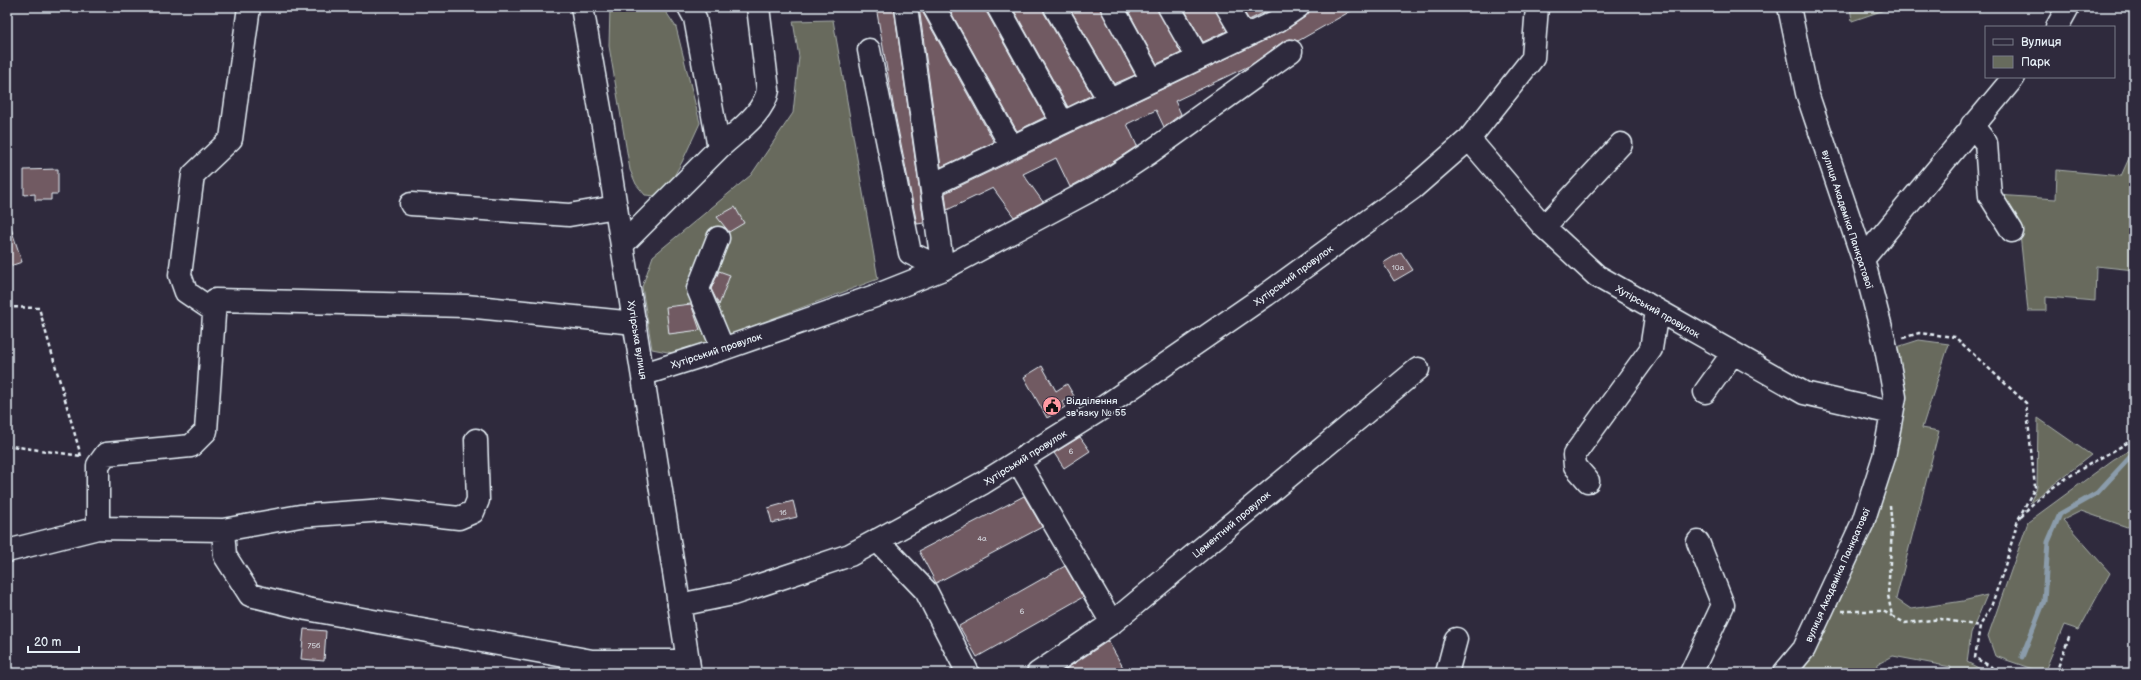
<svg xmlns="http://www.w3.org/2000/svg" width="2141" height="680" viewBox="0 0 2141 680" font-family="'Balsamiq Sans',sans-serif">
<rect width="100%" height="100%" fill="#2f2a3d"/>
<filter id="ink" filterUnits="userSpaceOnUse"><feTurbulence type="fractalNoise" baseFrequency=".025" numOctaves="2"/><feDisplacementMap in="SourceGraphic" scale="8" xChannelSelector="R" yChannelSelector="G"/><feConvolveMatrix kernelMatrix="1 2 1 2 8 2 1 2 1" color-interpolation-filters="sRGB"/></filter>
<g filter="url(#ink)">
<!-- green -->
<path fill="#676b5d" stroke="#a8aeaa" d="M610,7H659L666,12L676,27L700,123L682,162L666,190L656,196L645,195L636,184L630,170L609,46Z
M1850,7H1893L1852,21Z
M833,20L878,279L678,354L652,349L642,287L653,256L751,175L793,113L799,57L793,21Z
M2134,147V270L2096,266L2095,301L2046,297V311H2028L2020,234L1996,195L2056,199L2057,170L2121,176Z
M1919,340L1949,344L1922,428L1939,431L1896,599L1911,609L1963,601L1987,595L1971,633L1967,662L1988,673H1950L1951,667L1893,656L1878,664L1877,673H1802L1839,601L1876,521L1898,420L1894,348Z
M2038,418L2091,455L2030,503L2037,487Z
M2134,448V525L2127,527L2081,511L2063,520L2110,573L2079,630L2064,625L2044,673L1995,656L1988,636L2028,522L2114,459Z"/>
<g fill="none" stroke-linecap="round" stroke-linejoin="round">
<!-- stream -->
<path stroke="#8b9cab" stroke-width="5" d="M2022,657L2044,601L2048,542L2060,514L2097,493L2134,453"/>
</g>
<!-- building -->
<path fill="#715a62" stroke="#e8f1f8" d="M876,7H894L924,223L917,224L893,104Z
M919,7H922L923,13L994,142L941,167Z
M948,7H986L987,13L1045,117L1017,131Z
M1012,7H1043L1044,13L1092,95L1068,107Z
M1069,7H1100L1135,75L1114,84Z
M1126,7H1157L1181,53L1157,64Z
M1183,7H1215L1227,31L1203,42Z
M1241,7H1275L1249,20Z
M1312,7H1358L1298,41L1290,39L1284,41L1251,65L1175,101L1181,114L1164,127L1156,110L1127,124L1137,146L1102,169L1070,187L1056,158L1023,174L1043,202L1014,217L993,188L947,210L945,193L1284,31L1305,17Z
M58,169V194H51V200H35V194L24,195V170Z
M735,207L744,223L729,232L717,217Z
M7,225H10L22,262L7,267Z
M1401,252L1413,270L1394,281L1383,263Z
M719,271L730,275L719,305L711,289Z
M691,304L700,330L669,334L666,307Z
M1042,366L1056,391L1067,384L1074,396L1062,402L1065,407L1047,418L1024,377Z
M1080,437L1090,451L1064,468L1054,453Z
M1024,496L1042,527L936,583L919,551Z
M793,501L797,517L772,523L768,508Z
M1065,566L1083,597L977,657L959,626Z
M304,629L326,631L324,661L301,659Z
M1108,641L1124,669L1116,673H1060Z"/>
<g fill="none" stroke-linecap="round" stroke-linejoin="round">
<defs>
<path id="minor" d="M906,7L943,269
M934,7L1011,146
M998,7L1062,122
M1055,7L1109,100
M1112,7L1152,80
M1169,7L1198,58
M1227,7L1244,36
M2057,27L2068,7
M869,50L910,253L943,269
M1972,125L1986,143L1990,196L2012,231
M1469,139L1544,227L1597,276L1804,393L1892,413
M719,148C736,132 764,114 768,90L758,7
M932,185L1279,20L1298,7
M411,204L569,215L616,207
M1544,227L1621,144
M718,238L698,289L723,349
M622,245L719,148L695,18L689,7
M1863,259L2014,77
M214,311L186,292L180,275L193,175L231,139L249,7
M644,374L723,349L875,296L943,269L1104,183L1149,153L1291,51
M1705,392L1733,353
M1018,461L1112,623
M1588,481L1575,466L1574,455L1651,349L1657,311
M98,528V465L106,454L191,446L206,431L215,300L466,306L635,323
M223,530L300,516L384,510L459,518L473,512L478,500L476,440
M877,540L926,591L968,673
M7,551L98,528L223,530L225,556L250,595L307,609L592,661H688
M679,605L733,594L850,555L983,483L1095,413L1266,295L1413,188L1469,139L1533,58L1537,7
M1038,673L1112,623L1418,369
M1447,673L1456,639
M1691,673L1723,605L1698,542
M1784,673L1804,649L1863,522L1884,457L1895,397L1885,343L1863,259L1807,93L1789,7"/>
<path id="major" d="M582,7L603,126L690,673"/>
</defs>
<!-- minor casing -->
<use href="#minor" stroke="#e8f1f8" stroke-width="25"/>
<!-- major casing -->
<use href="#major" stroke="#e8f1f8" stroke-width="25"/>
<!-- path -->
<path stroke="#e8f1f8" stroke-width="2.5" stroke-dasharray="4 3" stroke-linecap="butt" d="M7,307L39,308L81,456
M1903,338L1919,333L1955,337L2026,403L2035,487L2018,520L2004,569L1991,607L1980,626L1975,658L2003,673
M7,448L11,446L81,456
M1890,505L1892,529L1888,595L1892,616L1905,623L1941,619L1980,626
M2021,516C2051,482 2095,462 2134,439
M1842,611H1883L1892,616
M2056,673L2070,634"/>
<!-- minor -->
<use href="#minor" stroke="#2f2a3d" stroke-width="22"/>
<!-- major -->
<use href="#major" stroke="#2f2a3d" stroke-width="22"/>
</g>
</g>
<!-- icons -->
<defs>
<symbol id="civic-disc" viewBox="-11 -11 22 22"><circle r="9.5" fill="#ff9aa2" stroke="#2f2a3d"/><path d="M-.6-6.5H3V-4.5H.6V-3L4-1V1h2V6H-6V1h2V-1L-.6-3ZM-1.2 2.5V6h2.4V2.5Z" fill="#111"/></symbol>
</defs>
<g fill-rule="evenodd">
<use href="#civic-disc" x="1041" y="395" width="22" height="22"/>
</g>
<g text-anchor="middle" stroke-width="3.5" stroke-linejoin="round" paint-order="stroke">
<!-- number labels -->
<g font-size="8" fill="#cacbd2">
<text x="1398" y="270">10а</text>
<text x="1071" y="454">6</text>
<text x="783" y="515">1б</text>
<text x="982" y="541">4а</text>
<text x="1022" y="614">6</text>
<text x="314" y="648">75б</text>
</g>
<!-- street labels -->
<g font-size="10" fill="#e8f1f8" stroke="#2f2a3d">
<text transform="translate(1848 219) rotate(72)" y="4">вулиця Академіка Панкратової</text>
<text transform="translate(1293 275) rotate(-36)" y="4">Хутірський провулок</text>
<text transform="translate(1658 311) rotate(30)" y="4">Хутірський провулок</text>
<text transform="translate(638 340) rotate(81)" y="4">Хутірська вулиця</text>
<text transform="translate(716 350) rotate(-18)" y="4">Хутірський провулок</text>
<text transform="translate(1025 457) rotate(-32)" y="4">Хутірський провулок</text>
<text transform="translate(1231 524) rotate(-40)" y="4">Цементний провулок</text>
<text transform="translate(1837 575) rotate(-66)" y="4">вулиця Академіка Панкратової</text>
</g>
<!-- poi labels -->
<g font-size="10" fill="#e8f1f8" stroke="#2f2a3d" text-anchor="start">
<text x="1066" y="404">Відділення<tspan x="1066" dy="12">зв'язку № 55</tspan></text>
</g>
</g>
<!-- margin -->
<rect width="2141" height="680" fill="none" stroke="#2f2a3d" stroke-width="24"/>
<rect x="12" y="12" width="2117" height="656" fill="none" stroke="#e8f1f8" stroke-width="1.5" filter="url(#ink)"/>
<!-- legend -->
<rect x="1985" y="26" width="130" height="52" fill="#2f2a3d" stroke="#797a88"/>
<rect x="1993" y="39" width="20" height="6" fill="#2f2a3d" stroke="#797a88"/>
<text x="2021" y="46" font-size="12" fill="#e8f1f8">Вулиця</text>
<rect x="1993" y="56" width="20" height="12" fill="#676b5d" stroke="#797a88"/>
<text x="2021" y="66" font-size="12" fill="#e8f1f8">Парк</text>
<!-- scale -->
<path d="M28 646v6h51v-6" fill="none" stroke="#e8f1f8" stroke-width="2"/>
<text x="34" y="646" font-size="12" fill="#e8f1f8" stroke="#2f2a3d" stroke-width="3" paint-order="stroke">20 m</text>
</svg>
